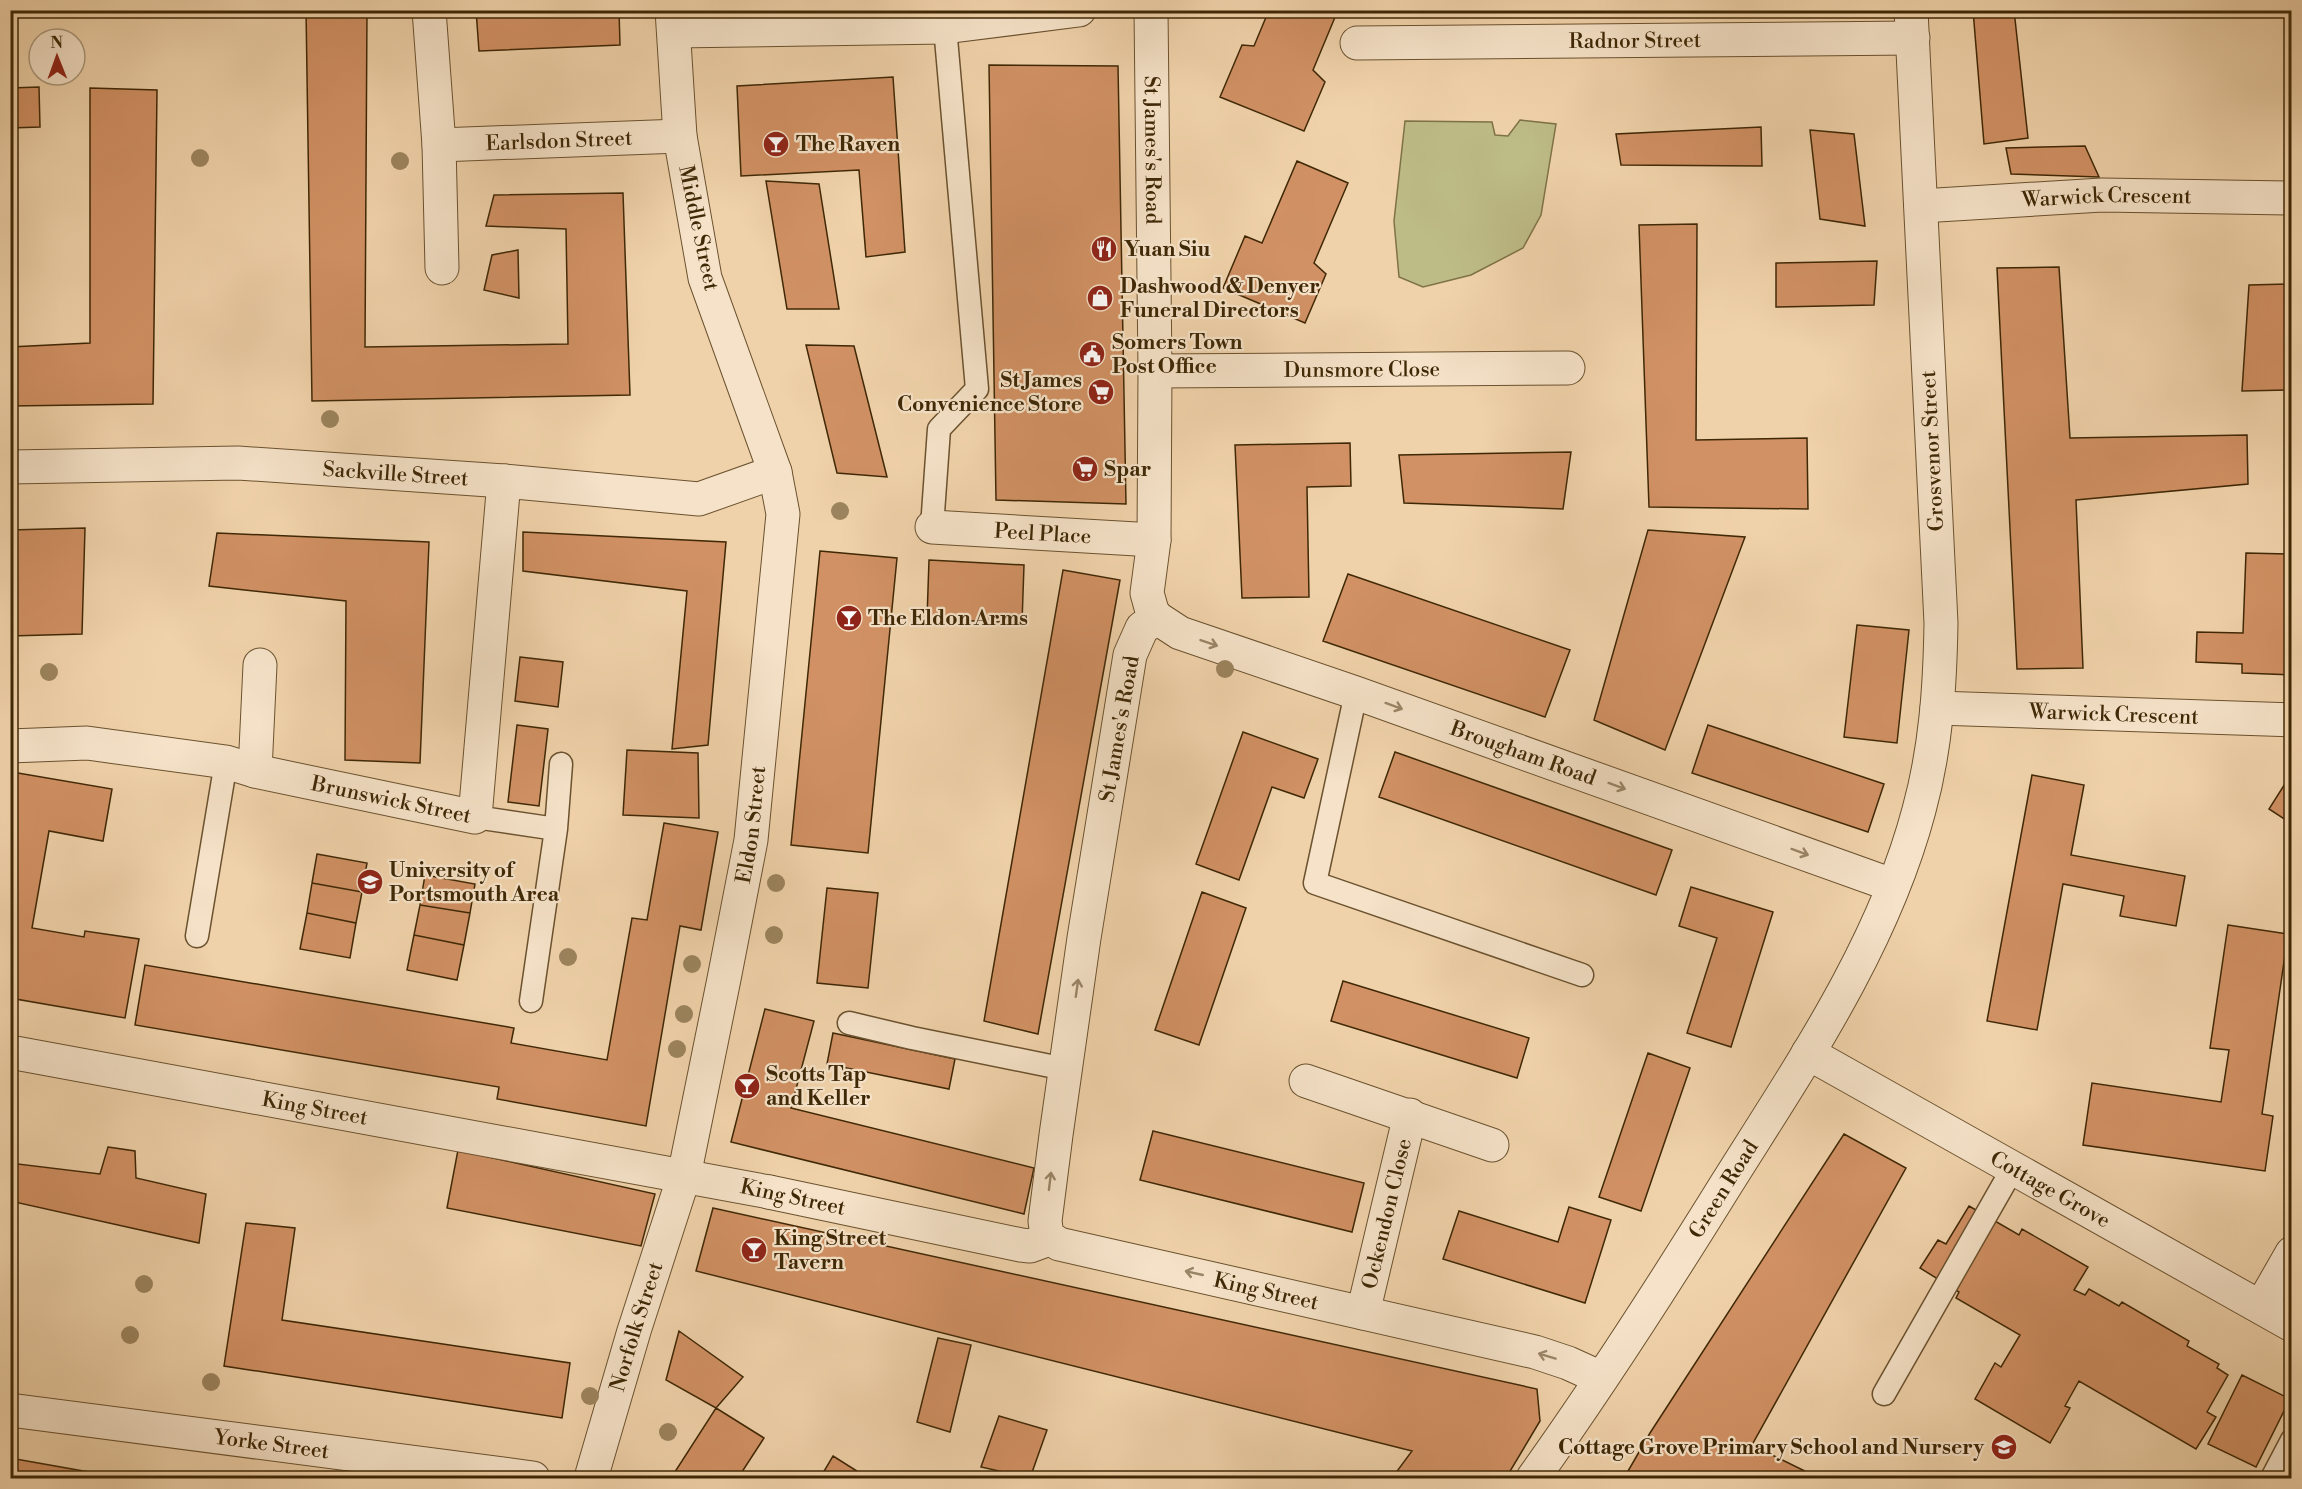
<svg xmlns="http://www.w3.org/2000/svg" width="2302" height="1489" viewBox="0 0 2302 1489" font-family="'Libre Bodoni',serif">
<rect width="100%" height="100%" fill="#f0d2aa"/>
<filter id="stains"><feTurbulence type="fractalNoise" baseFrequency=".00333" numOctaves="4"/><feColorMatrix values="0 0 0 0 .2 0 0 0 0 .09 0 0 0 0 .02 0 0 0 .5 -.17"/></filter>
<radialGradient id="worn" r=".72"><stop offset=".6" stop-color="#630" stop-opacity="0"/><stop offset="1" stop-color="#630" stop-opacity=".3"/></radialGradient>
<!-- green -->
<path fill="#bdbb86" stroke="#7e7246" stroke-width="1.5" d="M1520,120L1556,124L1541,215L1523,248L1471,275L1423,287L1399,277L1394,221L1405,121L1492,122L1495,135L1508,136Z"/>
<!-- building -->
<path fill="#d19164" stroke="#3f2806" stroke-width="1.5" d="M306,10H367L365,347L568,344L566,229L486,226L494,195L623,193L630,395L312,401Z
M476,10H619L620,45L479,51Z
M1269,10H1338L1313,70L1325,82L1304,131L1220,97L1242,45L1254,46Z
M1973,10H2014L2028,138L1984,144Z
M989,65L1118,66L1126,504L996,500Z
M893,77L905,252L866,257L859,170L741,176L737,86Z
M39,87L40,127L10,128V88Z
M90,88L157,90L153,404L10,406V347L90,343Z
M1761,127L1762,166L1621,165L1616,134Z
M1810,130L1854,134L1865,226L1820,219Z
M2085,146L2099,177L2011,174L2006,148Z
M1297,161L1348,183L1314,263L1326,274L1305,323L1223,288L1245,236L1262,243Z
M766,181L819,184L839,309H787Z
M1697,224L1696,440L1807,438L1808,509L1649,507L1639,225Z
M518,250L519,298L484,290L492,255Z
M1877,261L1874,305L1776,307V263Z
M2059,267L2070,438L2247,435L2248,484L2076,500L2083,668L2017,669L1997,268Z
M2292,284V390L2242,391L2249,285Z
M806,345L854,346L887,477L837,473Z
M1350,443L1351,486L1307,487L1309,597L1242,598L1235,445Z
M1571,452L1563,509L1404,503L1399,455Z
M85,528L82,634L10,636V530Z
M1648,530L1745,537L1665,750L1594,720Z
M523,532L726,542L708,745L672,749L687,591L523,571Z
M217,533L429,542L420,763L345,760L346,601L209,586Z
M820,551L897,558L868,853L791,845Z
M2246,553L2292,554V675L2242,673V664L2196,662L2197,632L2243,633Z
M929,560L1024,565L1022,623L927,619Z
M1063,570L1120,580L1038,1034L984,1021Z
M1348,574L1570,650L1545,717L1323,641Z
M1857,625L1909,630L1897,743L1844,737Z
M520,657L563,662L558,707L515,701Z
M517,725L548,729L539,806L508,802Z
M1708,725L1884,784L1868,832L1692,773Z
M1243,732L1318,759L1304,798L1272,787L1239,880L1196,864Z
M627,750L698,753L699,818L623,815Z
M1395,752L1672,850L1656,895L1379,797Z
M12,772L112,789L103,841L49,831L32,928L84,937L85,931L139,939L125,1018L10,998Z
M2032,775L2084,785L2071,855L2185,876L2176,926L2120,916L2124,896L2063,884L2037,1030L1987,1021Z
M2288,779H2292V824L2269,809Z
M664,823L718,832L701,930L680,926L646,1126L497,1099L499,1087L135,1025L145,965L514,1028L511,1043L607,1060L632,918L647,920Z
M317,854L367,863L362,892L312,883Z
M425,875L475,884L470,913L420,905Z
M312,883L362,892L356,923L307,913Z
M1691,887L1773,912L1731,1047L1687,1033L1717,938L1679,926Z
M827,888L878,893L868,988L817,983Z
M1202,892L1246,908L1199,1045L1155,1030Z
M420,905L470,913L464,945L414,935Z
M307,913L356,923L350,958L300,949Z
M2228,925L2288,934L2262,1114L2273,1116L2265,1171L2083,1145L2092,1083L2221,1102L2229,1050L2210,1048Z
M414,935L464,945L457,980L407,970Z
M1343,981L1529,1038L1517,1078L1331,1021Z
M765,1009L814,1021L791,1108L1034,1168L1024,1214L731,1142Z
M833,1033L955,1059L949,1089L827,1064Z
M1648,1053L1690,1068L1641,1211L1599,1197Z
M1153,1131L1364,1183L1352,1232L1140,1180Z
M1844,1134L1906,1168L1752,1445L1819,1478H1624L1650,1433Z
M108,1147L135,1151L136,1178L206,1194L199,1243L10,1201V1163L100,1174Z
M458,1150L655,1194L641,1246L447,1208Z
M1969,1206L2019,1235L2022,1229L2088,1267L2074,1290L2085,1295L2089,1289L2119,1306L2122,1302L2189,1341L2187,1346L2219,1364L2217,1368L2228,1375L2207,1412L2216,1417L2196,1449L2079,1381L2065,1406L2070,1408L2050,1443L1975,1399L1995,1363L2001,1367L2020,1335L1956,1298L1959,1292L1920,1268L1938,1240L1946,1244Z
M1569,1207L1611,1220L1585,1303L1443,1259L1459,1211L1558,1242Z
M713,1208L1537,1389L1540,1421L1506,1478H1392L1412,1451L696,1271Z
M246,1223L295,1228L282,1320L570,1363L562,1418L224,1366Z
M679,1331L743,1377L716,1408L666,1380Z
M938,1338L971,1345L950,1432L917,1422Z
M2242,1375L2290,1399L2256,1467L2208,1444Z
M716,1408L764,1438L738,1478H671Z
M999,1416L1047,1430L1030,1478L981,1467Z
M833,1456L868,1478H820Z
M10,1458L100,1474V1478H10Z"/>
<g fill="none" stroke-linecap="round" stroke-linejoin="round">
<defs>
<path id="service" d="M932,527L939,429L977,389L945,27
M1356,693L1315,883L1582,975
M475,817L556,829
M197,936L226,762
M531,1001L556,829L561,764
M849,1023L912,1038L1065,1069
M1884,1394L2013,1168
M2272,1478L2292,1440"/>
<path id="pedestrian" d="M769,1192L1021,1245L1030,1246L1049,1239"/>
<g id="minor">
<path d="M429,10L439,145L442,268"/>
<path id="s1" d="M1151,10L1155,371L1154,540L1147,593L1152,611L1157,618L1180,633L1356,693L1892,885"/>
<path d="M674,31L945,27L1079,10"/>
<path id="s2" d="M1357,43L1913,38"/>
<path id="s3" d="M439,145L680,136"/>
<path id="s4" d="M1921,206L2102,195L2292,198"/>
<path id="s5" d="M1155,371L1568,368"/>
<path id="s6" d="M10,467L238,463L504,481L699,499L775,472"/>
<path id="s7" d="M932,527L1154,540"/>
<path id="s8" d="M1157,618L1142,628L1130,655L1084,938L1056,1135L1045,1221L1047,1236L1059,1244L1535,1352L1568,1363L1601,1378"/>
<path id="s9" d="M1937,708L2292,720"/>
<path id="s10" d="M10,746L87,743L226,762L255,771L475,817L504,481"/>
<path d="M255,771L260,665"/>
<path id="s11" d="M10,1052L769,1192"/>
<path id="s12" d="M1808,1053L2292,1325"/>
<path d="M1306,1081L1492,1145"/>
<path d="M2261,1307L2292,1253"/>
<path id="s13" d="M1363,1313L1410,1115"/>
<path id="s14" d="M10,1410L533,1478"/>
<path id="s15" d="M591,1478L634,1331L684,1176L724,979L751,840L783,514L775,472L705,278L680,136L672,10"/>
<path id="s16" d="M1533,1478C1601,1383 1665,1283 1727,1183C1801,1065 1883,946 1919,810C1936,748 1940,686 1941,623L1911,10"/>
</g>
</defs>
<!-- service casing -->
<use href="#service" stroke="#6b522f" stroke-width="25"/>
<!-- pedestrian casing -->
<use href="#pedestrian" stroke="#6b522f" stroke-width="35"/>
<!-- minor casing -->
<use href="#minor" stroke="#6b522f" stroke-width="35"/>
<!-- service -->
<use href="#service" stroke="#f5e2c8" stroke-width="22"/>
<!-- pedestrian -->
<use href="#pedestrian" stroke="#f5e2c8" stroke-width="33"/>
<!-- minor -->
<use href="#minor" stroke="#f5e2c8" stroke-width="33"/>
</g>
<!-- trees -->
<g fill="#9c845e">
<circle cx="200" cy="158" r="9"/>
<circle cx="400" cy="161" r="9"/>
<circle cx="330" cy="419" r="9"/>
<circle cx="840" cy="511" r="9"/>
<circle cx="1225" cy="669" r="9"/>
<circle cx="49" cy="672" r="9"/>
<circle cx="776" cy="883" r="9"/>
<circle cx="774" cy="935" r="9"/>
<circle cx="568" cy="957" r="9"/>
<circle cx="692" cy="964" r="9"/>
<circle cx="684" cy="1014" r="9"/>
<circle cx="677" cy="1049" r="9"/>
<circle cx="144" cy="1284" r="9"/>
<circle cx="130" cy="1335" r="9"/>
<circle cx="211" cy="1382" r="9"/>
<circle cx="590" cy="1396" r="9"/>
<circle cx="668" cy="1432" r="9"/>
</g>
<!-- one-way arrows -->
<defs><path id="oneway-shaft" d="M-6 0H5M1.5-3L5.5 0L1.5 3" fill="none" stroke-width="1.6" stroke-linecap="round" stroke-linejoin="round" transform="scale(1.5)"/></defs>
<g stroke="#9a8567">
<use href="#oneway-shaft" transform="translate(1209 643) rotate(19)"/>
<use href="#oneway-shaft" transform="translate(1394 706) rotate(20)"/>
<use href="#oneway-shaft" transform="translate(1617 786) rotate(20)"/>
<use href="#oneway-shaft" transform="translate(1800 852) rotate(20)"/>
<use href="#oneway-shaft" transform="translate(1077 988) rotate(-82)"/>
<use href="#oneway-shaft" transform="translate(1050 1181) rotate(-83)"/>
<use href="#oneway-shaft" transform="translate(1194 1273) rotate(-167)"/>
<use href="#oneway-shaft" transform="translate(1547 1356) rotate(-163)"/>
</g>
<!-- icons -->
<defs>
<symbol id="bar-disc" viewBox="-11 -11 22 22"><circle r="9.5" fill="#8f2418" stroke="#f5e2c8"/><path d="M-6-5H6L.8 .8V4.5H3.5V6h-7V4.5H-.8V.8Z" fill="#fff"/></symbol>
<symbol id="restaurant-disc" viewBox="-11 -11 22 22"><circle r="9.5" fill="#8f2418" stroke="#f5e2c8"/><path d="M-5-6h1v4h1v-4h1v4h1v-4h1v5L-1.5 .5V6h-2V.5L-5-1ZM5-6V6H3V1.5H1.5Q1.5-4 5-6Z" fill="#fff"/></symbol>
<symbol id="shop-disc" viewBox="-11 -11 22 22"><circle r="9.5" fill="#8f2418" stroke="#f5e2c8"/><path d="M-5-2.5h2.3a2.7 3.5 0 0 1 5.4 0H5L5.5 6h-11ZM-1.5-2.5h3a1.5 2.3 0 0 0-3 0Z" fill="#fff"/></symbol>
<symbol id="civic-disc" viewBox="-11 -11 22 22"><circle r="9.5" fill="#8f2418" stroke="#f5e2c8"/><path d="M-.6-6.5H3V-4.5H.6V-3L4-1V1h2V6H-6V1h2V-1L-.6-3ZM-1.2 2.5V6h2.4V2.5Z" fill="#fff"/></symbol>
<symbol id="supermarket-disc" viewBox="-11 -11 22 22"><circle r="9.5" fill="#8f2418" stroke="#f5e2c8"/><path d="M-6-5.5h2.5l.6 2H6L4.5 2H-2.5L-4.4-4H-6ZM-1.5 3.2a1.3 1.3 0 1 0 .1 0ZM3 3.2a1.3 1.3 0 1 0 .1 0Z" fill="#fff"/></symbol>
<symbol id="university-disc" viewBox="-11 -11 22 22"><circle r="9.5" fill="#8f2418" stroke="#f5e2c8"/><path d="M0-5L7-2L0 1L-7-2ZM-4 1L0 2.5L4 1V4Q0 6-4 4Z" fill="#fff"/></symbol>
<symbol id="school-disc" viewBox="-11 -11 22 22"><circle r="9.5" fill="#8f2418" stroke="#f5e2c8"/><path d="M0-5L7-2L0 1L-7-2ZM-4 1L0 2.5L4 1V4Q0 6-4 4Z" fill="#fff"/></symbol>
</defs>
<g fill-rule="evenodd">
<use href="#bar-disc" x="761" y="129" width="30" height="30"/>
<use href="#restaurant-disc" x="1089" y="234" width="30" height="30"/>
<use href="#shop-disc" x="1085" y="283" width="30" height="30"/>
<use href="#civic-disc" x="1077" y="339" width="30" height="30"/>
<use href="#supermarket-disc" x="1086" y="377" width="30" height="30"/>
<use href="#supermarket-disc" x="1070" y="454" width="30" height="30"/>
<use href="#bar-disc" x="834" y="603" width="30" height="30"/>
<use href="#university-disc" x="355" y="867" width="30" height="30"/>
<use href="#bar-disc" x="732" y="1071" width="30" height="30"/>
<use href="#bar-disc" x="739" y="1235" width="30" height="30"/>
<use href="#school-disc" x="1989" y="1432" width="30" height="30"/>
</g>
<g text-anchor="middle" stroke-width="4.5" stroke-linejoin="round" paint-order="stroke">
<!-- street labels -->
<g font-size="21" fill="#3f2806" stroke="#f5e2c8">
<text dy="7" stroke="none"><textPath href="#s2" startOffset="278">Radnor Street</textPath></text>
<text dy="7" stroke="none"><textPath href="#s3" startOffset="120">Earlsdon Street</textPath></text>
<text dy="7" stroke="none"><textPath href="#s1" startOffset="140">St James's Road</textPath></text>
<text dy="7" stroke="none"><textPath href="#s4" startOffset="186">Warwick Crescent</textPath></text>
<text transform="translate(699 228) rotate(78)" y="7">Middle Street</text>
<text dy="7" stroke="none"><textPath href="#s5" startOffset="207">Dunsmore Close</textPath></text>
<text transform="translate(1932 451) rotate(-93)" y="7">Grosvenor Street</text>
<text dy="7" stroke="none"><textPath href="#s6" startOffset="386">Sackville Street</textPath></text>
<text dy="7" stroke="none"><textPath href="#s7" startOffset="111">Peel Place</textPath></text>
<text dy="7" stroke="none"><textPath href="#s9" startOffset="177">Warwick Crescent</textPath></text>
<text transform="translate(1119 729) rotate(-80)" y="7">St James's Road</text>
<text dy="7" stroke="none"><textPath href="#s1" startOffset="1002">Brougham Road</textPath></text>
<text dy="7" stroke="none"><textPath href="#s10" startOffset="387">Brunswick Street</textPath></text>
<text dy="7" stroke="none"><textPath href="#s15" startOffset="674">Eldon Street</textPath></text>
<text dy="7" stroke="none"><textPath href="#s11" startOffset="310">King Street</textPath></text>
<text dy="7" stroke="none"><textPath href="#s16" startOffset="346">Green Road</textPath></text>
<text dy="7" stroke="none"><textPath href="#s12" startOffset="278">Cottage Grove</textPath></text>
<text transform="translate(793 1197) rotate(12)" y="7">King Street</text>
<text dy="7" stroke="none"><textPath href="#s13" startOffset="102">Ockendon Close</textPath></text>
<text dy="7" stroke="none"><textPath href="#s8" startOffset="862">King Street</textPath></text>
<text dy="7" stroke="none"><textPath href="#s15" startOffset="158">Norfolk Street</textPath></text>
<text dy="7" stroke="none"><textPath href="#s14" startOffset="264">Yorke Street</textPath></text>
</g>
<!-- poi labels -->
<g font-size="21" font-weight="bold" fill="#3f2806" stroke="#f5e2c8" text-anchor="start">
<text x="796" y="151">The Raven</text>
<text x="1124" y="256">Yuan Siu</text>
<text x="1120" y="293">Dashwood &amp; Denyer<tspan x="1120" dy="24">Funeral Directors</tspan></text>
<text x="1112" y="349">Somers Town<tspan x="1112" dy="24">Post Office</tspan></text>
<text x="1082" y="387" text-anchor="end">St James<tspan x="1082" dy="24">Convenience Store</tspan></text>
<text x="1104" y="476">Spar</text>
<text x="868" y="625">The Eldon Arms</text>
<text x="389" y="877">University of<tspan x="389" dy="24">Portsmouth Area</tspan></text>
<text x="766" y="1081">Scotts Tap<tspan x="766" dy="24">and Keller</tspan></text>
<text x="774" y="1245">King Street<tspan x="774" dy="24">Tavern</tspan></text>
<text x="1984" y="1454" text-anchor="end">Cottage Grove Primary School and Nursery</text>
</g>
</g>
<!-- margin -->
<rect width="2302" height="1489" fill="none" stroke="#f0d2aa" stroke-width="36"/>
<rect x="12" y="12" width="2278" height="1465" fill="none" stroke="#3f2806" stroke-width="3"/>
<rect x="18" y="18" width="2266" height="1453" fill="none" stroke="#3f2806" stroke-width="1.5"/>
<!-- north arrow -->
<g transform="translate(57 57) rotate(359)"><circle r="28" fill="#f5e2c8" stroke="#ac987a" stroke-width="1.5"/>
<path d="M0-4.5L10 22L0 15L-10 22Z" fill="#8f2418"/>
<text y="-9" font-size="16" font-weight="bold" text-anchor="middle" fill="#3f2806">N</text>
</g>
<rect width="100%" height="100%" filter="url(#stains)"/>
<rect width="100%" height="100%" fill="url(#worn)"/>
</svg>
